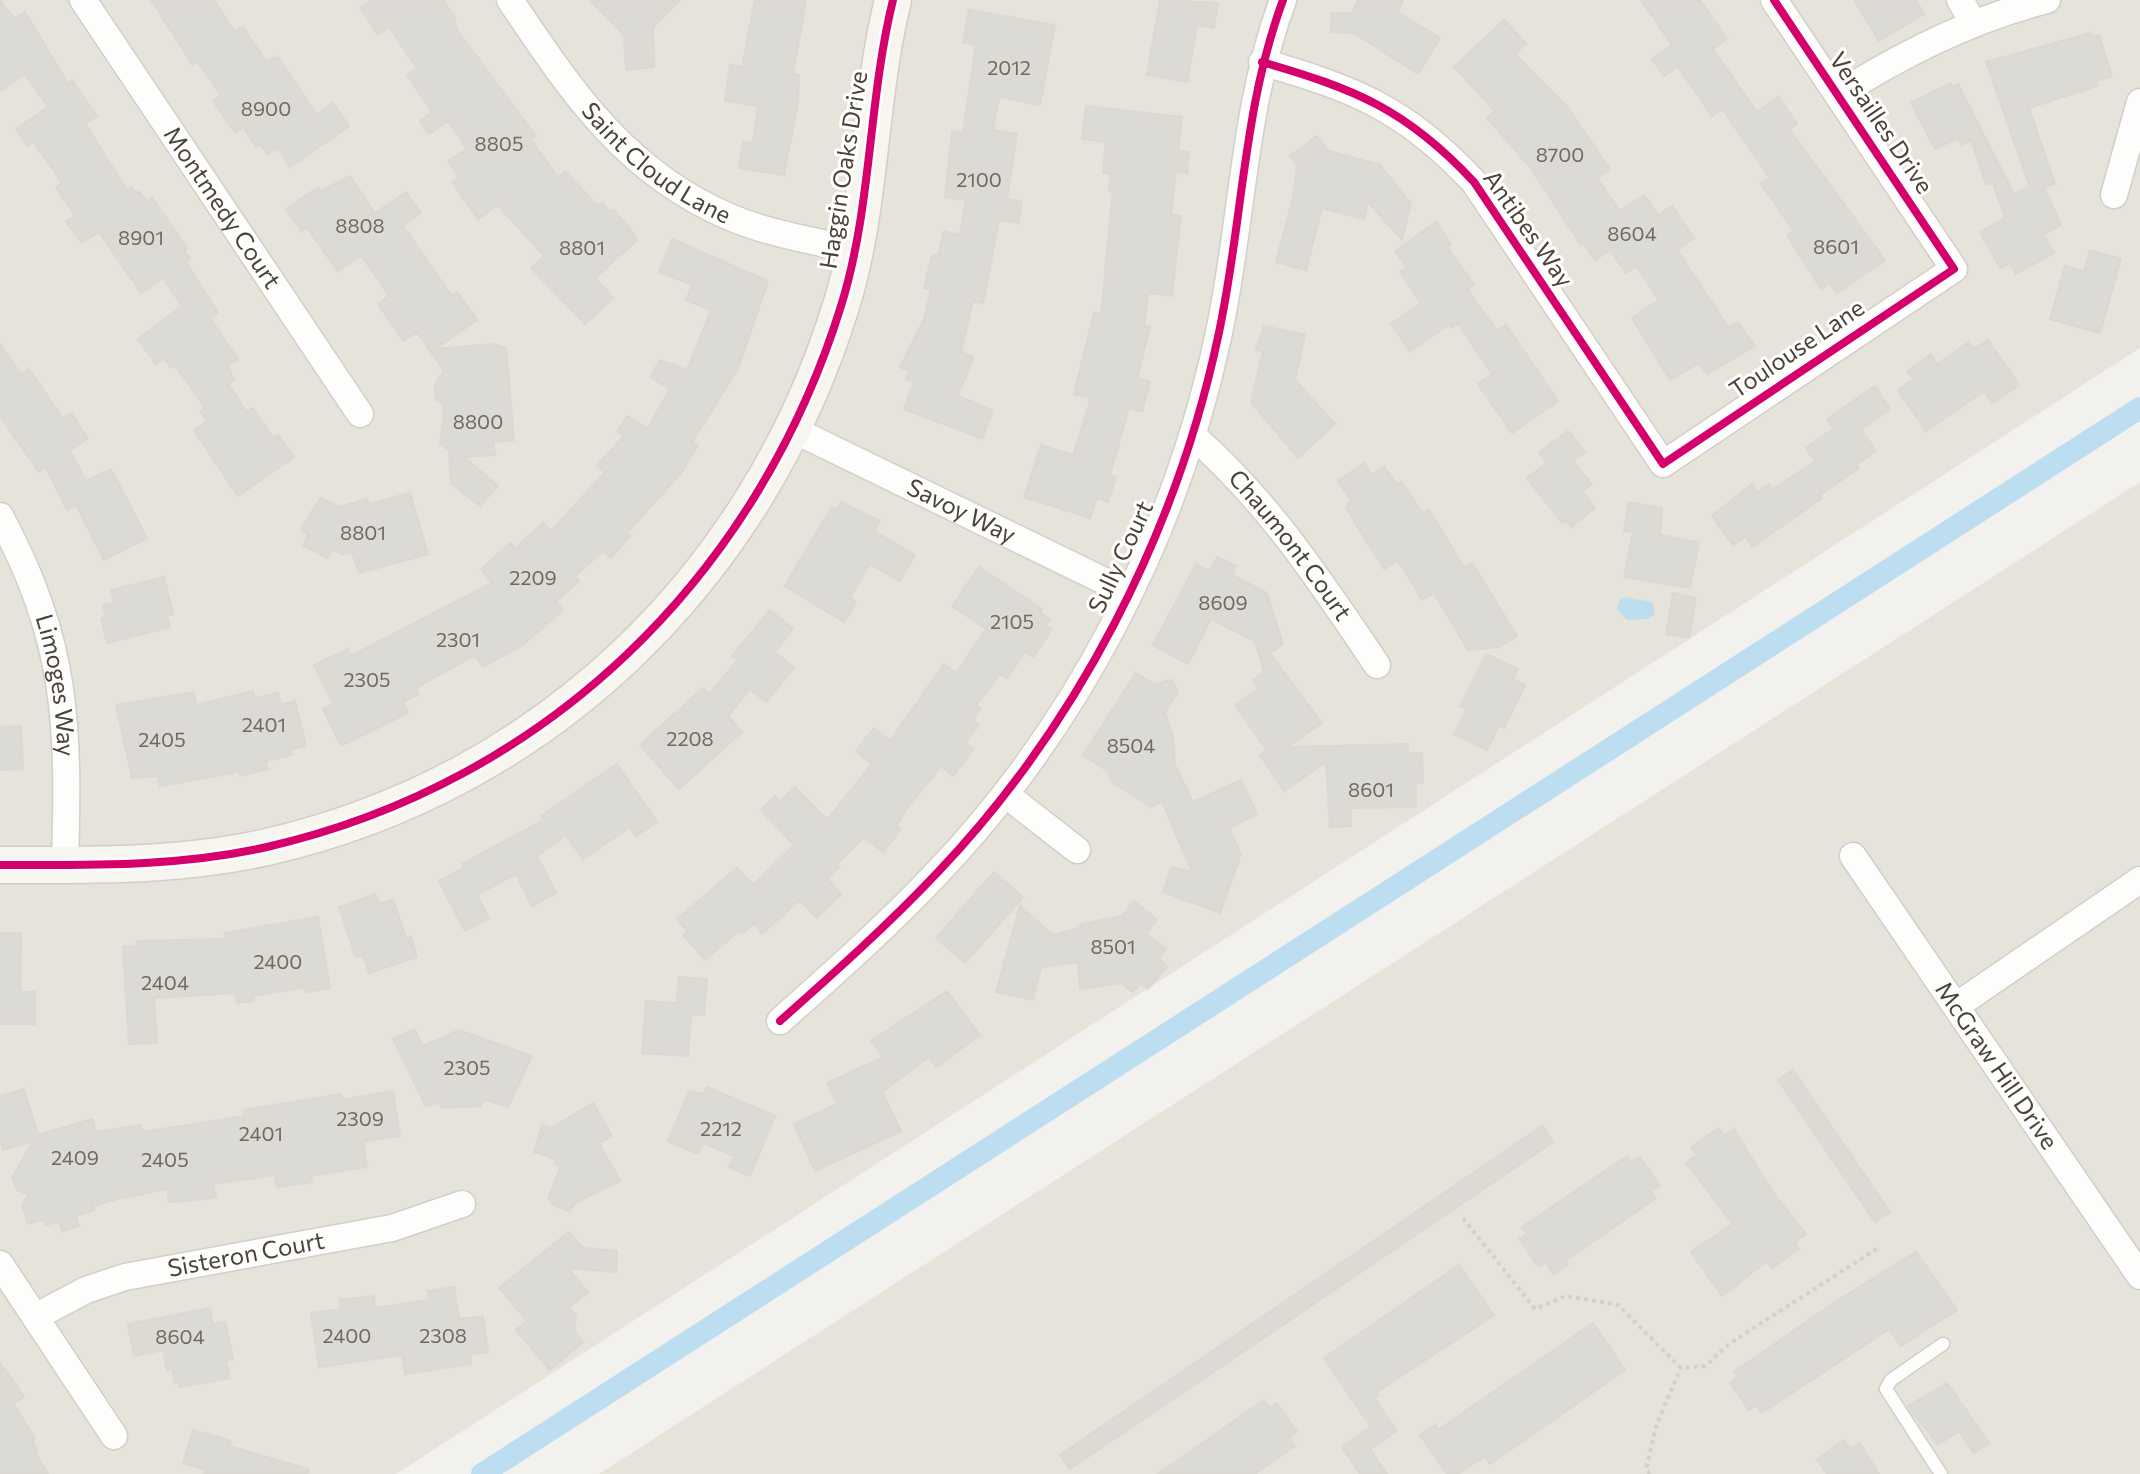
<svg xmlns="http://www.w3.org/2000/svg" width="2140" height="1474" viewBox="0 0 2140 1474" font-family="Commissioner,sans-serif">
<rect width="100%" height="100%" fill="#f2f1ed"/>
<!-- residential -->
<path fill="#e6e3da" d="M0,0H2140V348L396,1474H0Z
M2140,482V1474H599Z"/>
<!-- water -->
<path fill="#bdddf0" d="M1625,597L1652,602L1655,614L1648,619L1627,620L1617,609L1620,600Z"/>
<g fill="none" stroke-linecap="round" stroke-linejoin="round">
<!-- canal -->
<path stroke="#bdddf0" stroke-width="22" d="M482,1474L2140,408"/>
</g>
<!-- building -->
<path fill="#dcdad5" stroke="#dbd8d2" stroke-width="2" d="M0,0L15,19L25,12L68,84L72,81L97,116L85,124L127,190L132,187L136,193L139,191L147,202L152,198L187,248L184,250L190,259L186,262L218,313L210,318L238,359L228,366L234,380L228,384L247,412L253,408L273,438L278,435L294,457L238,496L194,430L207,421L200,412L205,408L175,365L171,368L164,358L156,364L138,339L182,306L163,278L141,293L99,232L82,243L66,222L75,215L56,187L62,183L34,142L28,146L16,129L48,107L25,74L0,91Z
M151,0H214L235,32L243,27L266,61L278,57L317,115L333,103L349,126L290,167L278,148L268,155L260,144L256,147L243,127L235,133L213,101L221,95L198,62L193,65Z
M371,0H443L454,16L457,30L536,136L531,139L558,178L565,171L598,206L602,202L610,212L613,210L630,228L637,240L595,278L613,298L585,324L531,268L544,256L498,205L478,219L452,182L459,177L448,161L467,149L448,121L429,134L420,121L432,112L407,75L417,68L389,27L378,34L360,8Z
M589,0H680L653,27L654,67L626,70L624,35Z
M755,0H806L793,74L799,75L798,102L784,175L739,168L743,142L753,143L758,106L725,101L730,65L742,67Z
M1160,0L1218,3L1214,28L1197,25L1187,82L1147,75Z
M1358,0H1403L1398,12L1440,38L1418,74L1354,33L1331,32L1332,13H1352Z
M1641,0H1700L1727,39L1713,49L1757,112L1778,97L1797,124L1789,129L1885,260L1837,293L1830,283L1821,289L1787,235L1793,230L1761,184L1770,178L1722,109L1712,116L1678,67L1664,76L1652,59L1672,45Z
M1854,0H1916L1924,14L1879,41Z
M969,10L1055,25L1040,105L999,97L993,130L1017,134L1007,199L1022,202L1018,223L999,220L983,303L973,301L961,352L973,357L958,396L993,410L982,439L904,409L914,382L906,379L909,371L900,367L924,319L931,289L924,288L932,255L938,256L944,231L960,235L966,200L945,197L952,131L963,133L976,45L963,42Z
M1504,20L1526,43L1515,54L1568,108L1610,169L1597,178L1620,211L1644,195L1658,215L1672,206L1694,238L1677,250L1729,328L1738,322L1755,346L1707,374L1699,363L1670,380L1632,318L1659,300L1636,266L1626,273L1610,250L1595,260L1582,242L1580,244L1530,167L1487,118L1495,111L1454,67Z
M2090,33L2091,37L2099,35L2112,76L2096,81L2097,86L2029,108L2055,184L2044,187L2061,225L2040,236L2045,237L2054,253L2016,274L2010,263L2000,268L1980,232L2005,218L1993,183L1986,185L1971,140L1962,145L1958,138L1935,149L1911,103L1950,83L1952,87L1958,84L2014,194L2030,187L1986,62Z
M1086,106L1182,117L1178,151L1189,152L1187,173L1176,171L1171,215L1181,216L1172,296L1148,293L1144,326L1150,327L1137,378L1150,382L1142,411L1129,408L1110,475L1116,477L1108,502L1097,498L1090,518L1024,497L1041,445L1073,455L1091,398L1074,394L1094,313L1101,315L1113,191L1109,190L1111,174L1103,173L1106,142L1082,139Z
M1317,136L1329,151L1380,165L1411,204L1402,240L1368,202L1364,219L1322,208L1306,270L1276,262L1293,198L1297,165L1290,156Z
M350,176L375,213L406,192L421,213L403,226L452,296L457,292L477,320L435,349L493,344L506,348L514,440L493,442L495,455L464,457L498,486L480,506L451,483L449,450L440,443L444,416L443,405L436,400L435,385L444,371L417,332L403,341L378,304L389,296L361,255L338,271L307,228L302,231L286,209L318,187L321,191Z
M1436,222L1451,244L1447,247L1474,285L1468,290L1497,331L1506,325L1558,401L1512,433L1478,384L1492,374L1458,324L1452,328L1450,324L1410,351L1391,324L1421,303L1400,272L1407,268L1395,251Z
M672,239L768,281L738,369L692,442L698,445L682,472L627,533L630,536L611,558L603,551L575,576L579,581L556,602L563,610L523,645L483,667L475,655L416,688L419,694L403,702L408,713L341,746L323,709L333,704L314,665L348,649L351,656L492,583L481,569L510,543L515,548L543,523L551,531L605,472L597,465L624,436L617,432L627,416L648,428L670,389L650,377L660,360L687,370L711,310L686,300L692,285L659,272Z
M2090,250L2121,259L2100,333L2050,319L2065,266L2084,271Z
M1264,326L1305,335L1295,380L1335,424L1298,458L1251,402L1263,351L1256,350Z
M1988,340L2019,385L1993,403L1984,391L1926,431L1898,390L1913,379L1907,371L1931,354L1937,364L1969,342L1974,349Z
M0,344L21,374L29,369L63,419L71,413L88,438L70,451L86,481L111,469L147,538L104,560L76,505L67,510L46,467L39,472L0,416Z
M1875,386L1890,409L1861,429L1876,451L1856,465L1859,468L1820,495L1822,498L1752,547L1746,536L1733,545L1712,516L1752,484L1758,492L1769,484L1772,490L1815,461L1806,448L1833,429L1827,419Z
M1568,431L1585,452L1573,461L1592,484L1583,491L1595,508L1571,527L1566,520L1562,523L1527,478L1547,463L1539,453Z
M1364,463L1372,475L1384,466L1397,485L1401,482L1423,513L1429,509L1464,568L1472,563L1517,636L1499,647L1468,650L1434,593L1422,600L1398,560L1384,569L1346,508L1351,500L1338,481Z
M410,493L428,554L359,573L352,552L342,555L333,549L327,558L303,545L308,535L301,529L320,498L339,507L367,499L369,504Z
M841,502L880,521L874,531L915,555L900,581L870,564L850,598L856,602L844,622L785,586L832,507L836,510Z
M1629,502L1662,508L1660,535L1699,542L1690,588L1624,577L1633,532L1624,531Z
M1217,557L1236,566L1232,575L1267,593L1283,644L1270,653L1322,723L1287,747L1408,744V753H1422L1423,783H1416V807L1351,808V826L1330,827L1326,762L1284,791L1260,755L1267,750L1235,705L1259,688L1253,680L1264,672L1255,641L1211,619L1188,664L1153,645L1196,564L1210,571Z
M979,567L1042,609L1040,612L1050,619L1046,625L1052,629L1033,657L1025,652L1007,678L1000,674L976,705L981,709L972,721L979,725L965,743L973,749L953,776L941,766L912,802L896,826L901,829L883,852L864,837L837,864L839,867L827,879L841,894L817,918L800,900L762,934L754,924L742,934L740,930L705,960L683,935L687,931L677,919L737,868L753,885L794,845L761,810L775,796L780,801L795,787L827,820L872,764L856,751L874,728L890,741L944,664L956,673L986,629L952,606Z
M164,577L173,614L167,615L170,627L107,643L101,618H106L103,605L114,603L111,590Z
M1673,593L1696,598L1689,638L1666,634Z
M770,610L793,629L775,652L794,668L766,702L750,689L728,716L742,732L679,789L640,745L703,688L709,695L737,660L732,656Z
M1486,654L1518,669L1513,679L1525,685L1504,728L1499,726L1487,750L1454,734L1467,709L1460,706Z
M1136,673L1154,684L1172,680L1178,692L1165,712L1173,737L1175,765L1193,802L1241,780L1257,814L1229,828L1241,854L1220,913L1163,892L1172,867L1192,872L1162,801L1151,807L1111,781L1109,772L1083,755Z
M253,691L255,698L278,693L281,705L295,701L306,746L290,750L292,755L266,761L268,769L240,776L239,772L160,786L158,776L132,778L116,705L194,692L196,705Z
M21,726L23,769L0,770V727Z
M617,764L657,822L636,836L630,827L583,859L566,835L537,856L556,893L532,906L516,874L477,895L489,918L465,931L439,881L464,868L462,864L544,820L541,816Z
M994,872L1023,897L965,963L936,938Z
M375,894L379,904L393,899L406,938L411,937L417,957L369,973L363,955L356,957L339,907Z
M1134,901L1157,920L1146,934L1166,949L1159,959L1167,966L1148,989L1141,983L1133,992L1121,983L1080,989L1078,962L1041,967L1033,1000L996,992L1020,906L1053,935L1080,928L1081,924L1122,916Z
M318,917L330,988L306,992L305,987L253,996L254,1001L237,1003L235,993L154,998L157,1043L129,1044L123,947L138,946L137,941L226,939L225,933Z
M0,933H21L20,992H35V1024H0Z
M679,977L707,979L704,1015L691,1014L688,1056L642,1053L646,1001L677,1003Z
M947,991L980,1035L936,1067L929,1057L882,1092L901,1131L815,1171L794,1124L837,1104L827,1083L884,1057L871,1041Z
M414,1029L423,1046L459,1030L532,1056L508,1107L484,1099L481,1106L442,1108L439,1102L426,1107L393,1039Z
M1793,1070L1890,1212L1875,1222L1778,1080Z
M707,1087L775,1116L750,1176L729,1167L734,1156L703,1143L698,1154L668,1141L690,1090L703,1095Z
M24,1089L38,1135L92,1119L96,1132L141,1125L142,1132L245,1116L244,1110L341,1094L342,1100L393,1091L400,1136L363,1142L367,1167L311,1176L312,1182L277,1187L275,1175L213,1184L216,1197L189,1201L169,1202L167,1189L121,1198L92,1206L94,1210L76,1216L79,1226L62,1231L59,1221L46,1225L44,1219L28,1224L22,1205L28,1194L17,1190L12,1177L34,1141L3,1150L0,1140V1096Z
M593,1103L612,1136L599,1143L620,1181L577,1202L569,1211L553,1205L548,1198L561,1166L555,1164L556,1159L534,1152L542,1125L551,1128Z
M1542,1126L1553,1142L1070,1469L1060,1455Z
M1719,1128L1724,1136L1734,1129L1773,1193L1806,1234L1795,1242L1799,1249L1772,1268L1767,1261L1722,1296L1691,1252L1733,1224L1686,1163L1697,1155L1691,1147Z
M1627,1156L1632,1163L1640,1157L1660,1186L1651,1191L1656,1198L1565,1261L1568,1265L1554,1274L1546,1262L1539,1267L1519,1239L1527,1234L1522,1227Z
M569,1232L583,1248L617,1251L616,1272L568,1268L588,1292L569,1307L576,1315L574,1332L583,1342L550,1370L516,1330L527,1321L499,1288Z
M1916,1252L1957,1310L1901,1346L1889,1329L1762,1413L1756,1405L1749,1410L1730,1383L1738,1377L1734,1372L1838,1300Z
M1459,1265L1494,1315L1377,1392L1379,1395L1374,1398L1397,1431L1370,1449L1387,1474H1360L1342,1447L1371,1427L1324,1358Z
M454,1287L459,1319L483,1316L488,1352L470,1355L471,1364L405,1374L402,1355L319,1367L311,1313L341,1309L340,1300L374,1296L375,1308L429,1300L428,1291Z
M210,1308L213,1324L225,1322L233,1359L226,1361L230,1378L180,1387L179,1382L175,1383L172,1369L167,1370L163,1350L134,1356L128,1324Z
M1593,1323L1625,1370L1490,1464L1485,1456L1458,1474H1447L1420,1435L1435,1425L1438,1430Z
M0,1362L24,1397L13,1404L35,1438L32,1441L38,1451L35,1453L48,1474H0Z
M1947,1383L1989,1443L1974,1453L1959,1431L1938,1445L1908,1406Z
M1264,1400L1270,1408L1277,1403L1297,1432L1289,1437L1295,1446L1272,1462L1255,1474H1158Z
M193,1430L231,1441L229,1446L308,1469V1474H204L206,1470L183,1463Z
M1844,1440L1850,1449L1860,1443L1879,1474H1827L1817,1460Z"/>
<g fill="none" stroke-linecap="round" stroke-linejoin="round">
<defs>
<path id="lane" d="M1941,1474L1886,1389L1891,1380L1943,1344"/>
<g id="street">
<path id="s1" d="M83,0L360,414"/>
<path id="s2" d="M510,0C572,92 625,173 732,218C771,234 814,241 855,250"/>
<path d="M1960,0L1974,24"/>
<path d="M1262,62C1355,89 1406,109 1474,182L1663,464L1954,269L1774,0"/>
<path d="M1838,95C1902,54 1973,19 2047,0"/>
<path d="M2114,195L2140,102"/>
<path id="s3" d="M794,430L1129,593"/>
<path id="s4" d="M1192,435C1268,501 1321,582 1377,665"/>
<path id="s5" d="M0,516C68,643 69,725 65,865"/>
<path d="M1005,794L1077,850"/>
<path id="s6" d="M1853,856L2140,1276"/>
<path d="M1956,1006L2140,880"/>
<path d="M780,1021C834,973 888,925 938,872C1077,726 1176,534 1218,337C1243,223 1242,111 1283,0"/>
<path d="M0,1264L114,1436"/>
<path id="s7" d="M35,1317L86,1290L125,1277L392,1228L462,1204"/>
</g>
<path id="secondary" d="M0,865C90,865 179,867 267,847C546,783 757,577 841,306C872,207 868,101 893,0"/>
</defs>
<!-- lane casing -->
<use href="#lane" stroke="#d0cfca" stroke-width="15"/>
<!-- street casing -->
<use href="#street" stroke="#d0cfca" stroke-width="29"/>
<!-- secondary casing -->
<use href="#secondary" stroke="#d2cec4" stroke-width="39"/>
<!-- path -->
<path stroke="#d2d1cb" stroke-width="4" stroke-dasharray="4 4" stroke-linecap="butt" d="M1463,1218L1535,1309L1566,1296L1618,1305L1681,1368L1705,1366L1729,1344L1878,1248
M1650,1474L1646,1469L1657,1423L1681,1368"/>
<!-- lane -->
<use href="#lane" stroke="#fdfdfc" stroke-width="12"/>
<!-- street -->
<use href="#street" stroke="#fdfdfc" stroke-width="26"/>
<!-- secondary -->
<use href="#secondary" stroke="#f7f5f0" stroke-width="36"/>
<defs>
<path id="cycleway" d="M1262,62C1355,89 1406,109 1474,182L1663,464L1954,269L1774,0
M0,865C90,865 179,867 267,847C546,783 757,577 841,306C872,207 868,101 893,0
M780,1021C834,973 888,925 938,872C1077,726 1176,534 1218,337C1243,223 1242,111 1283,0"/>
</defs>
<!-- cycleway casing -->
<use href="#cycleway" stroke="#fff" stroke-width="13"/>
<!-- cycleway -->
<use href="#cycleway" stroke="#d6006c" stroke-width="8"/>
</g>
<g text-anchor="middle" stroke-width="6" stroke-linejoin="round" paint-order="stroke">
<!-- number labels -->
<g font-size="20" fill="#6f6a60">
<text x="1009" y="75">2012</text>
<text x="266" y="116">8900</text>
<text x="499" y="151">8805</text>
<text x="1560" y="162">8700</text>
<text x="979" y="187">2100</text>
<text x="360" y="233">8808</text>
<text x="1632" y="241">8604</text>
<text x="141" y="245">8901</text>
<text x="1836" y="254">8601</text>
<text x="582" y="255">8801</text>
<text x="478" y="429">8800</text>
<text x="363" y="540">8801</text>
<text x="533" y="585">2209</text>
<text x="1223" y="610">8609</text>
<text x="1012" y="629">2105</text>
<text x="458" y="647">2301</text>
<text x="367" y="687">2305</text>
<text x="264" y="732">2401</text>
<text x="690" y="746">2208</text>
<text x="162" y="747">2405</text>
<text x="1131" y="753">8504</text>
<text x="1371" y="797">8601</text>
<text x="1113" y="954">8501</text>
<text x="278" y="969">2400</text>
<text x="165" y="990">2404</text>
<text x="467" y="1075">2305</text>
<text x="360" y="1126">2309</text>
<text x="721" y="1136">2212</text>
<text x="261" y="1141">2401</text>
<text x="75" y="1165">2409</text>
<text x="165" y="1167">2405</text>
<text x="347" y="1343">2400</text>
<text x="443" y="1343">2308</text>
<text x="180" y="1344">8604</text>
</g>
<!-- street labels -->
<g font-size="24" fill="#4a4338" stroke="#fff">
<text transform="translate(1881 123) rotate(56)" y="8">Versailles Drive</text>
<text dy="8" stroke="none"><textPath href="#s2" startOffset="222">Saint Cloud Lane</textPath></text>
<text transform="translate(844 170) rotate(-81)" y="8">Haggin Oaks Drive</text>
<text dy="8" stroke="none"><textPath href="#s1" startOffset="250">Montmedy Court</textPath></text>
<text transform="translate(1528 229) rotate(55)" y="8">Antibes Way</text>
<text transform="translate(1797 349) rotate(-34)" y="8">Toulouse Lane</text>
<text dy="8" stroke="none"><textPath href="#s3" startOffset="186">Savoy Way</textPath></text>
<text dy="8" stroke="none"><textPath href="#s4" startOffset="148">Chaumont Court</textPath></text>
<text transform="translate(1121 557) rotate(-65)" y="8">Sully Court</text>
<text dy="8" stroke="none"><textPath href="#s5" startOffset="180">Limoges Way</textPath></text>
<text dy="8" stroke="none"><textPath href="#s6" startOffset="254">McGraw Hill Drive</textPath></text>
<text dy="8" stroke="none"><textPath href="#s7" startOffset="222">Sisteron Court</textPath></text>
</g>
</g>
</svg>
